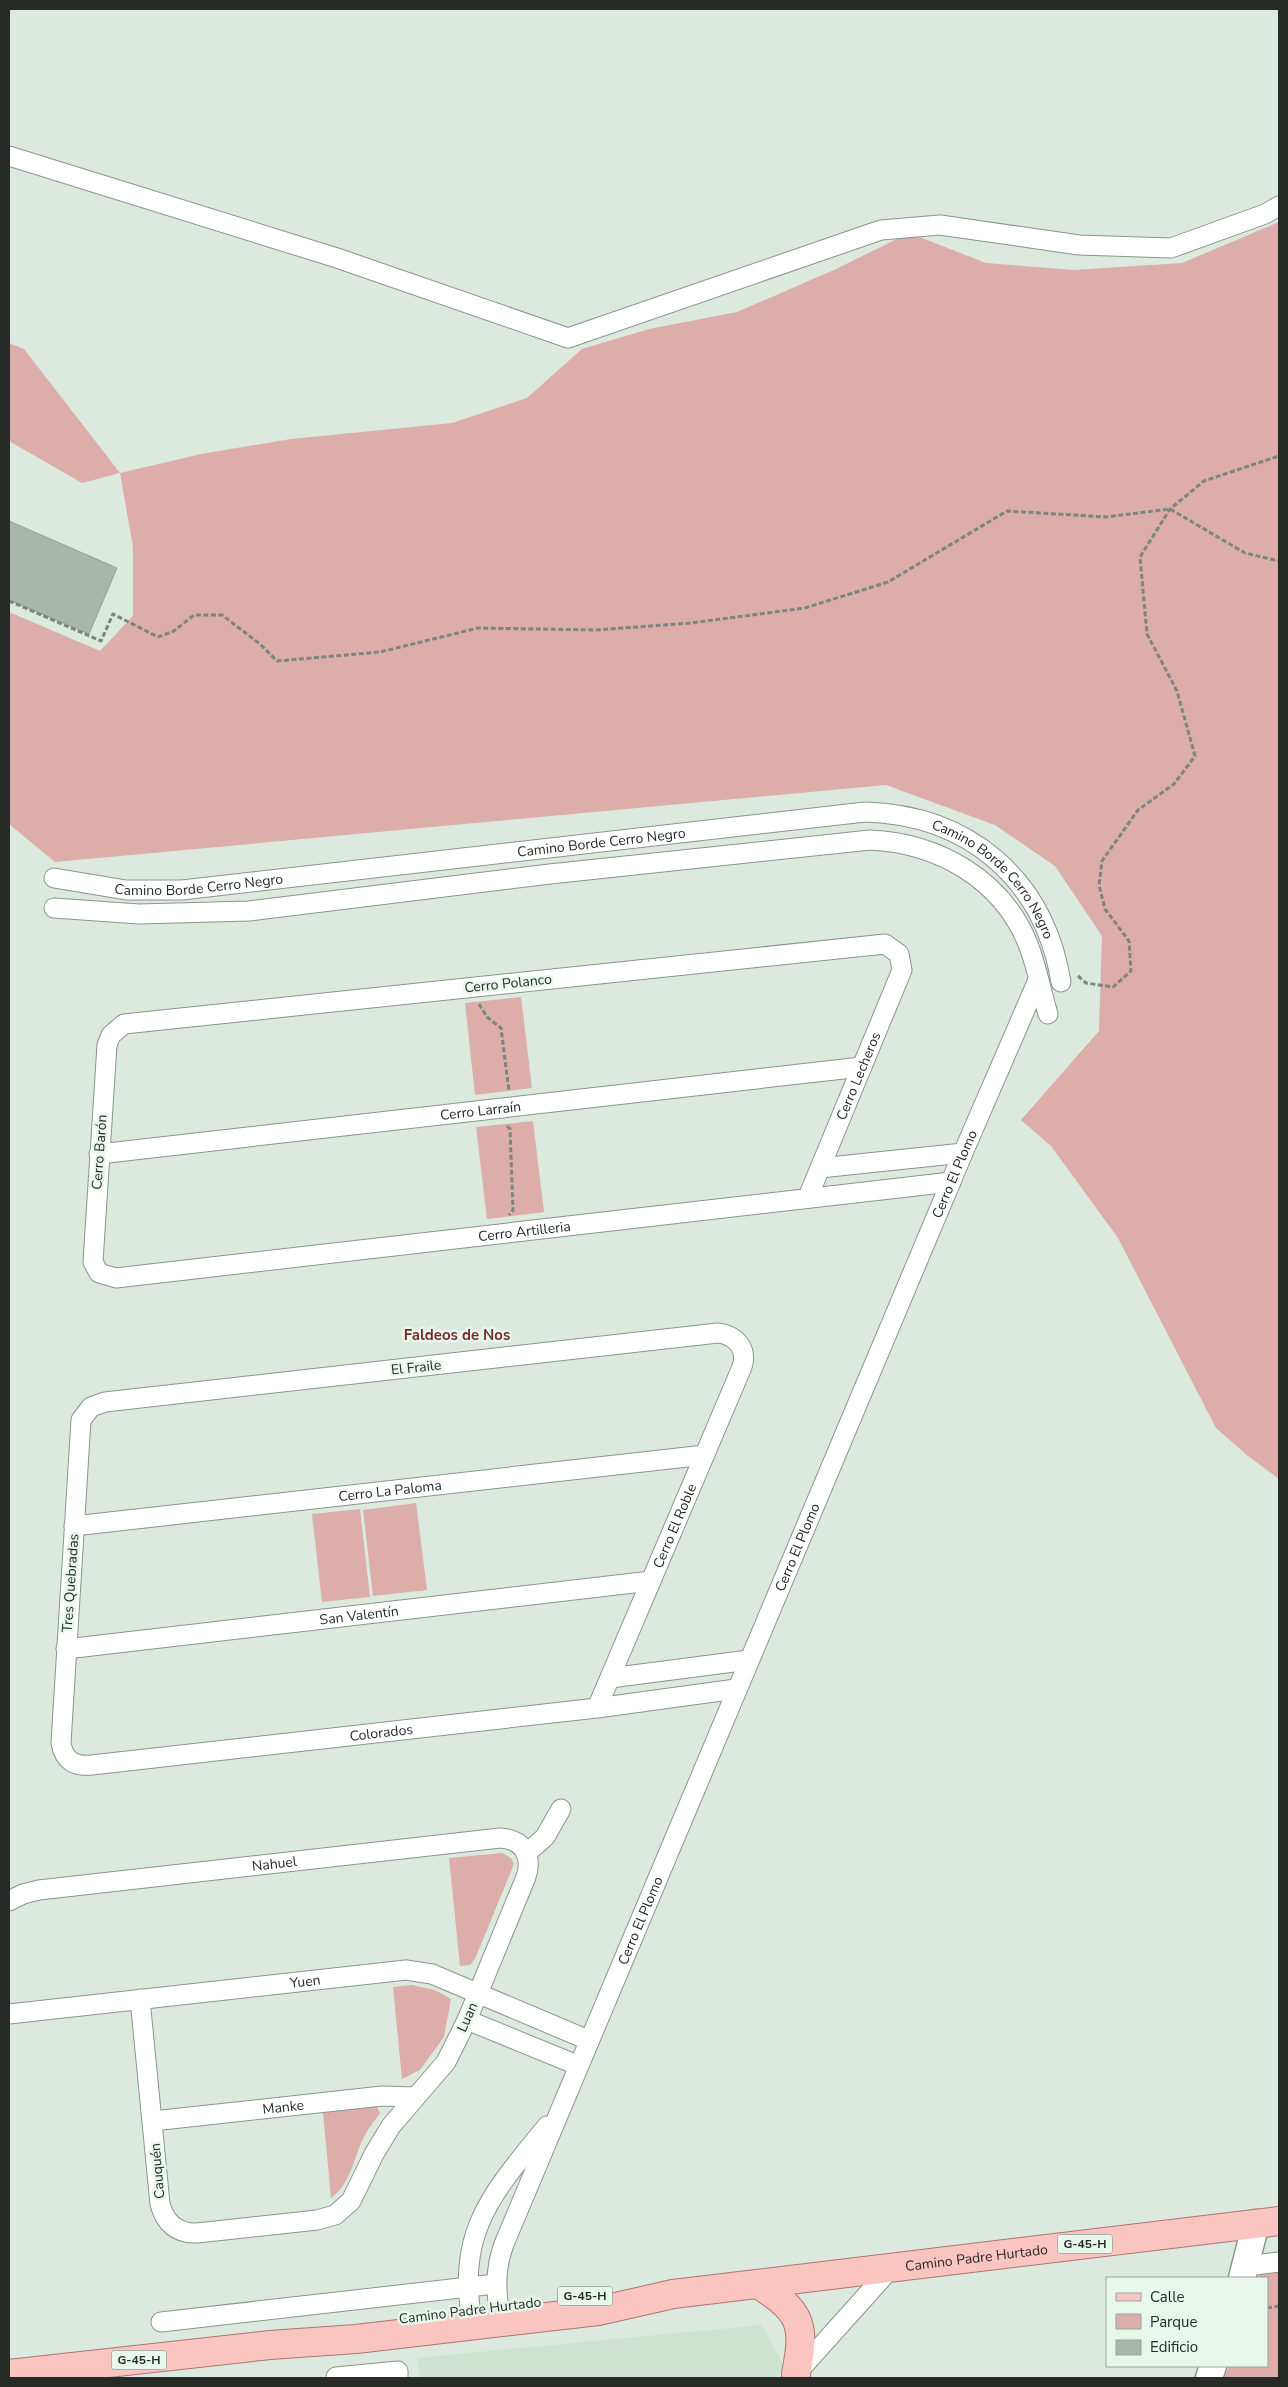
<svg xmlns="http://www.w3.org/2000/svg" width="1288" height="2387" viewBox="0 0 1288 2387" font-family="'Nunito Sans',sans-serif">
<rect width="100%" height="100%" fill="#dbe9de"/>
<!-- built -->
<path fill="#cde2d1" d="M762,2325L785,2368L775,2378H420L417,2358Z"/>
<!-- green -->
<path fill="#ddada9" d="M1279,222V1479L1248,1456L1216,1428L1118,1238L1051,1146L1021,1120L1099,1031L1102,936L1055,866L995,825L886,785L55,862L9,824V612L100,651L133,616V547L120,473L82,483L9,441V343L24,349L120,473L201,454L291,439L452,423L527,398L582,349L649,329L737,312L836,269L909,233L986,263L1074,270L1182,263Z
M521,997L532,1088L475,1095L465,1003Z
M533,1121L544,1212L487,1219L476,1127Z
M416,1503L427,1590L373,1596L363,1510Z
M360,1509L370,1597L322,1602L312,1514Z
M503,1853L511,1858L514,1864L475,1959L470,1965L460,1966L449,1858Z
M412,1985L435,1990L451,1999L444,2037L420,2070L402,2079L393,1987Z
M377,2107L380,2113C374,2122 365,2132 361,2143C353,2163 349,2185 331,2198L323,2112Z
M1279,2265V2378H1224L1229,2366H1267V2278H1258L1262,2267Z"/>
<!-- building -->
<path fill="#a9b6ab" stroke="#93a095" d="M9,521L117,568L89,634L9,600Z"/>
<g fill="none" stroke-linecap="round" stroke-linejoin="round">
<defs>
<g id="street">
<path d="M9,156L337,258L568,338L881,230L940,225L1079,245L1171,248L1265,214L1279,206"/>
<path id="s1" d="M54,878L126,890H182L865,812C969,815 1044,879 1061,982"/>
<path d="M54,908L139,914L249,911L550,874L870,840C938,843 1002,879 1028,944C1037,967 1041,991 1048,1014"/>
<path id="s2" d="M99,1154L861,1067"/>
<path d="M820,1168L963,1153"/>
<path id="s3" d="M808,1197L902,970L899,954L885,944L124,1024L111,1035L107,1045L93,1262L99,1273L116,1278L951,1182"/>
<path id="s4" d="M74,1526L705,1455"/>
<path id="s5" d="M66,1649L651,1581"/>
<path d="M610,1678L749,1660"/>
<path id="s6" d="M597,1708L742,1367C748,1349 736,1335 718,1333L105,1402L91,1407L81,1420L61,1743C64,1761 75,1767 92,1765L597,1708L736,1689"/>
<path d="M527,1853L545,1837L561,1809"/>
<path id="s7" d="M9,1901L23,1894L39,1890L500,1838C523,1839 533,1856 526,1877L467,2020L446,2062L391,2126L374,2154L351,2201L335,2215L317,2220L197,2233C177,2234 165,2223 160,2204L140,1999"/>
<path id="s8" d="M9,2014L406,1970L432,1974L588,2040"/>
<path d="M467,2020L577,2065"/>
<path id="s9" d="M153,2121L382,2096L415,2097"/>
<path d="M1246,2266L1279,2262"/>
<path d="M161,2322L495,2284"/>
<path id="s10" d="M501,2322C496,2295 494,2271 504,2244L963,1153L1038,980"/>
<path d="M473,2326C455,2232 491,2195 547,2126"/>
<path d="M796,2374L892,2267"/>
<path d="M336,2377L398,2371V2378"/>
</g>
<path id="secondary" d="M1242,2278L1256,2223
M1209,2378L1213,2366"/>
<g id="primary">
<path d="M758,2284C801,2312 806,2323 796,2374"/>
<path id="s11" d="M9,2374L270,2345L356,2339L598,2311L673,2294L1279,2221"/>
</g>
</defs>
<!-- street casing -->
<use href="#street" stroke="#89968b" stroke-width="21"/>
<!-- secondary casing -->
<use href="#secondary" stroke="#89968b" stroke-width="29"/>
<!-- primary casing -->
<use href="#primary" stroke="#ae7470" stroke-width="30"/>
<!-- path -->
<path stroke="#7c857e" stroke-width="3" stroke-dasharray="5 2.5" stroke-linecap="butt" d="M9,601L101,641L113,614L158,637L174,631L194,615H222L260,644L277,661L380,652L478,628L596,630L691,623L805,608L888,582L1007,511L1106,517L1170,509L1245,553L1279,561
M1078,976L1086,983L1113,987L1131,971L1129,941L1105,909L1099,885L1102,861L1138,810L1174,784L1195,756L1177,691L1147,634L1140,557L1170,509L1204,481L1279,456
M479,1004L487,1017L501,1028L509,1091
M507,1126L510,1129L513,1210L509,1215
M1267,2308L1279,2306"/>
<!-- street -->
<use href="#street" stroke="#fff" stroke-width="19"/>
<!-- secondary -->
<use href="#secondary" stroke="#fff" stroke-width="26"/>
<!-- primary -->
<use href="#primary" stroke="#fac4c1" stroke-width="28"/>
</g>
<g text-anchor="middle" stroke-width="5" stroke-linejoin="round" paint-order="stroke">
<!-- shield labels -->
<g fill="#e8f7eb" stroke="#606862" stroke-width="1">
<rect x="1057.5" y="2234.5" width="55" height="19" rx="4"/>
<rect x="557.5" y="2286.5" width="55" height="19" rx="4"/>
<rect x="111.5" y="2350.5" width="55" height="19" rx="4"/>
</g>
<g font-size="12" font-weight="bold" fill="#262b27">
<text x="1085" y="2248">G-45-H</text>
<text x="585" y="2300">G-45-H</text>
<text x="139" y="2364">G-45-H</text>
</g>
<!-- street labels -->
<g font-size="14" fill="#262b27" stroke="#e8f7eb">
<text dy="5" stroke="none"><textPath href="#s1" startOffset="551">Camino Borde Cerro Negro</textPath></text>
<text dy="5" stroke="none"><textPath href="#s1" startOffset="146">Camino Borde Cerro Negro</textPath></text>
<text dy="5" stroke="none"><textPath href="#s1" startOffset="970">Camino Borde Cerro Negro</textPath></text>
<text transform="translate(508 983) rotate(-6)" y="5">Cerro Polanco</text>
<text dy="5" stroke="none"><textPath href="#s3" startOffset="131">Cerro Lecheros</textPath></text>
<text dy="5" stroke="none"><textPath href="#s2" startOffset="384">Cerro Larraín</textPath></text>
<text transform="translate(99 1152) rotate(-86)" y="5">Cerro Barón</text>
<text dy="5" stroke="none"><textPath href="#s10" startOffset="1240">Cerro El Plomo</textPath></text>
<text dy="5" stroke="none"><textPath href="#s3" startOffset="1731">Cerro Artilleria</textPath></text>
<text transform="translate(416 1367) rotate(-6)" y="5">El Fraile</text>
<text dy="5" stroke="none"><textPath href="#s4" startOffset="318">Cerro La Paloma</textPath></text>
<text dy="5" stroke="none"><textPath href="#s6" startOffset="198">Cerro El Roble</textPath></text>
<text dy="5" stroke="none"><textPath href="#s10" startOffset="835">Cerro El Plomo</textPath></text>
<text transform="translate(70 1583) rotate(-86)" y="5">Tres Quebradas</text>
<text dy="5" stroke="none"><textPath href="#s5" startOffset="295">San Valentín</textPath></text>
<text dy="5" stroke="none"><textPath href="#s6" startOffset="1725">Colorados</textPath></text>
<text dy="5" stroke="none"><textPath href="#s7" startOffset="269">Nahuel</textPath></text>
<text dy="5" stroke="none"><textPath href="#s10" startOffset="430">Cerro El Plomo</textPath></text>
<text dy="5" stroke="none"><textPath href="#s8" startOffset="298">Yuen</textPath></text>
<text transform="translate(467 2017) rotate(-66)" y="5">Luan</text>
<text dy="5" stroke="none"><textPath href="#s9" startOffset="131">Manke</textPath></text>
<text transform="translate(157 2171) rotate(-95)" y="5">Cauquén</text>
<text dy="5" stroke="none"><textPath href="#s11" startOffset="975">Camino Padre Hurtado</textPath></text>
<text transform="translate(470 2310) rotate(-7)" y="5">Camino Padre Hurtado</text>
</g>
<!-- neighbourhood labels -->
<g font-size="15" font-weight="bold" fill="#742d2d" stroke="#e8f7eb">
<text x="457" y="1340">Faldeos de Nos</text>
</g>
</g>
<!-- border -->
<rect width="1288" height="2387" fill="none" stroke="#262b27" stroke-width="20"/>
<!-- legend -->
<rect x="1106" y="2277" width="162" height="90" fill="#e8f7eb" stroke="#9aa59d"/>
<rect x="1116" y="2293" width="25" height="8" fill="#fac4c1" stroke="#9aa59d"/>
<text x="1150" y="2302" font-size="15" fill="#262b27">Calle</text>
<rect x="1116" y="2314" width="25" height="15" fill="#ddada9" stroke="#9aa59d"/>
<text x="1150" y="2327" font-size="15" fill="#262b27">Parque</text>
<rect x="1116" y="2340" width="25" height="15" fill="#a9b6ab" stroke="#9aa59d"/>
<text x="1150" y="2352" font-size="15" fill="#262b27">Edificio</text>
</svg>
